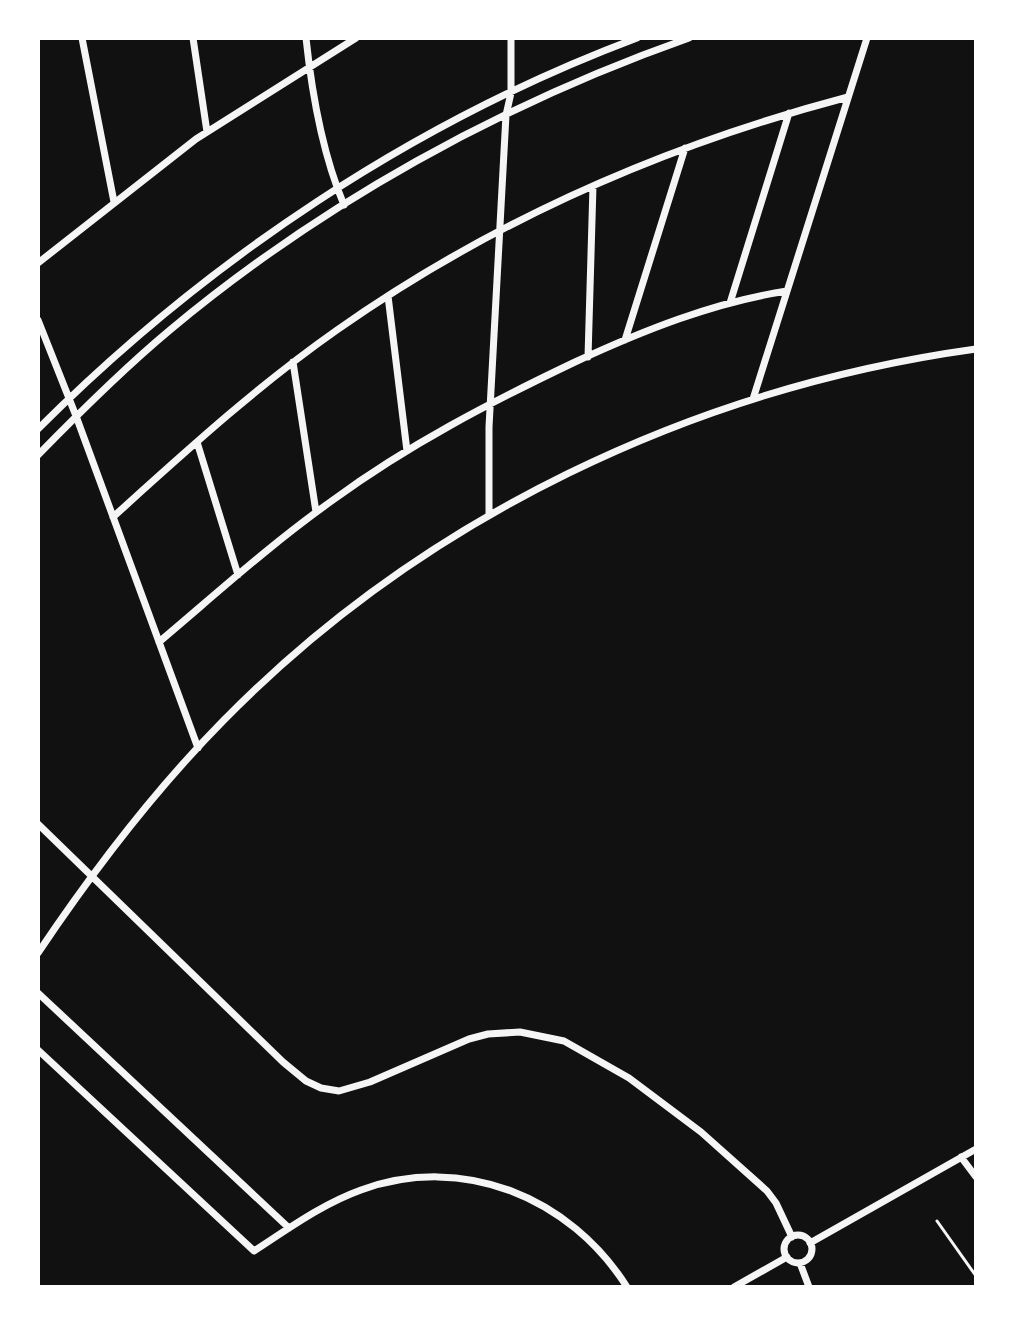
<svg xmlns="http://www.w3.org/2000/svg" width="1014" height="1325" viewBox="0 0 1014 1325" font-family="'Roboto Condensed',sans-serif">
<rect width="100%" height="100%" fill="#111"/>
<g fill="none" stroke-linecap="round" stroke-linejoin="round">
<!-- service -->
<path stroke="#f5f5f5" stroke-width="3" d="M937,1221L976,1276"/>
<!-- minor -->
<path stroke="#f5f5f5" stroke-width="7" d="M82,38L114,202
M193,38L207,132
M306,38C312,95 322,153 344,205
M38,263L196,139L356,38
M388,296L407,451
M730,303L789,113
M38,320L76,416L198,748
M625,340L685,148
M588,357L593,186
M293,362L316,512
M753,399L867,38
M38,429C207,260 413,122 637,38
M197,442L238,575
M38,455C80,412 123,369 170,330C322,203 502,104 689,38
M489,515V427L506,115L511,93V38
M113,517C185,452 257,386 337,330C492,221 666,145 848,97
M159,642C216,594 272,543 333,500C408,445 491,402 575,362C642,331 714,302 787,291
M38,824L283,1062L306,1081L321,1088L339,1091L370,1082L469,1039L488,1034L520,1032L564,1041L629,1078L701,1132L767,1191L776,1203L792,1237
M38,953C93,871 154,791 223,721C423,517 694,388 976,349
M38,993L289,1228
M38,1050L254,1251C288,1229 322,1204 361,1190C463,1153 570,1197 627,1287
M961,1157L976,1177
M784 1249a14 14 0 1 1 28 0a14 14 0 1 1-28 0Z
M810,1243L976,1149
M800,1263L809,1287
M734,1287L787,1257"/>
</g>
<!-- border -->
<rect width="1014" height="1325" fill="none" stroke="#ffffff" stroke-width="80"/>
</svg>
